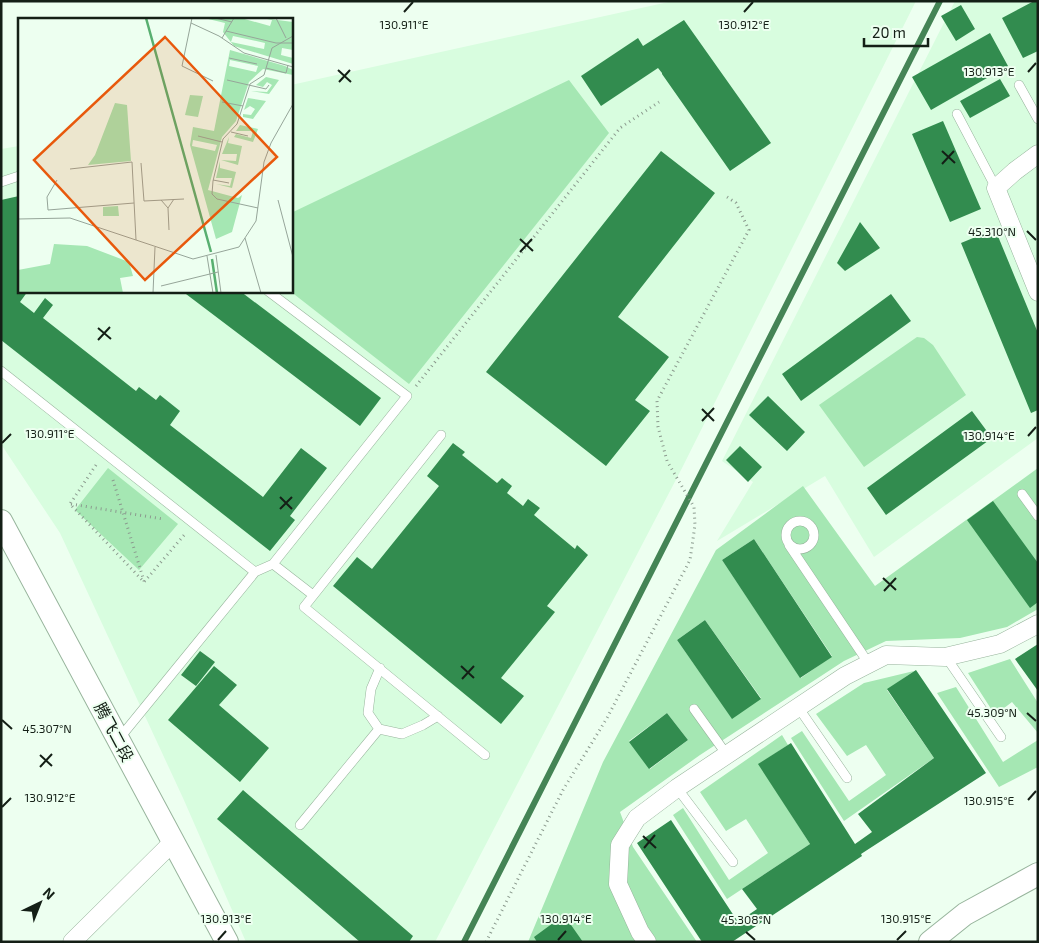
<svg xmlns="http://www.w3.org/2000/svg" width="1039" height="943" viewBox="0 0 1039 943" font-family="'Exo 2','Noto Sans SC',sans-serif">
<rect width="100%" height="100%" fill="#edfff0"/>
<!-- built -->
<path fill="#d8fddf" d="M673,1H916L681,470L435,942H246L183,798L60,533L1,444V149L19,146V291H291V85Z
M955,1H1038V438L874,557L825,476L717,541L753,482L722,461Z"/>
<!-- green -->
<path fill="#a5e7b3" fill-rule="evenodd" d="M569,80L609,133L409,384L290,291H291V213Z
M917,337L924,338L933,345L966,395L864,467L819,405Z
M108,468L178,524L139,570L75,510Z
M1038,468V609L1007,627L960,638L886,641L844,661L700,755L620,812L633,847L697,942H528L603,762L716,550L803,486L875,586ZM754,539L832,656L801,678L722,560ZM705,620L761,698L732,718L677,640ZM667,713L688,740L650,769L629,741Z
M1010,659L1038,703V733L1012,702L995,715L968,673Z
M914,671L887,690L934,758L844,821L791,738L802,731L849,801L886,775L866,745L847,756L816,714L864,683Z
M956,687L1003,762L1038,740V767L999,787L937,693Z
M782,735L788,745L759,764L810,844L727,899L673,815L683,808L729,880L768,853L746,819L726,831L700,792Z"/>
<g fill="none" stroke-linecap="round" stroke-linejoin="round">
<!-- stream -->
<path stroke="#448455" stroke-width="6" d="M464,942L940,1"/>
</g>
<!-- building -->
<path fill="#328c4f" d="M1034,1H1038V51L1023,58L1002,18Z
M961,5L975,29L956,41L941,16Z
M684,20L771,143L730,171L662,74V73L658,68L601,106L581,76L638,38L643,46Z
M990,33L1008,66L931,110L912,77Z
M1000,79L1010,96L970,118L960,101Z
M943,121L981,209L950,222L912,134Z
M661,151L715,193L618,317L669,357L635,400L650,411L606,466L486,372Z
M19,196V291H28L20,302L34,313L45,298L53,305L43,318L136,391L139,387L156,400L160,395L180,411L170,425L263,497L301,448L327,468L290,516L295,520L270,551L1,340V200Z
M860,222L880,248L845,271L837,263Z
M995,229L1038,333V410L1031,413L961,243Z
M182,291H240L381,398L360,426Z
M891,294L911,321L801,401L782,374Z
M768,396L805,432L787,451L749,415Z
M972,411L992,438L886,515L867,488Z
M453,443L465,452L462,455L497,483L502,478L512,486L507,493L523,506L528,499L540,508L534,515L575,549L577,545L588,555L547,606L555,612L501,678L524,696L501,724L333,586L357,557L372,569L439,486L427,476Z
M740,446L762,467L748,482L726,460Z
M993,501L1038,563V602L1030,608L967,520Z
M754,539L832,657L800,678L722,560Z
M705,620L761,699L732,719L677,640Z
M1038,644V691L1015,659Z
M200,651L215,662L196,686L181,675Z
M214,666L237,685L219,705L269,748L240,782L168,720Z
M916,670L986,773L861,854L862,856L732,942H702L637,843L671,820L738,922L757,909L742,889L810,844L758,764L791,743L855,844L872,832L858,814L934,758L887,689Z
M667,713L688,740L649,769L629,742Z
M243,790L413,936L409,942H360L217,819Z
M564,915L583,942H537L534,937Z"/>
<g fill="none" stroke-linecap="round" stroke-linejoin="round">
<defs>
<path id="service" d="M1019,85L1038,119
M957,114L996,188
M1,182L19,176
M1,371L255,572
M441,435L304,607L485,755
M1022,494L1038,516
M786 535a14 14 0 1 1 28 0a14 14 0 1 1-28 0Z
M789,545L869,664
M273,564L313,595
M946,657L1001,737
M380,668L371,689L368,713L379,729L402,734L423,725L438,716
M798,707L847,778
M694,709L727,755
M118,740L255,572L273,564L407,396L268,291
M677,788L733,862
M300,825L379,729"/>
<path id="minor" d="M1038,154L1015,171L996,188L1038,292
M72,942L173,842
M647,942L640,932L618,884L620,845L637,818L677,788L845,676L886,655L945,657L1000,644L1038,624"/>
<path id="tertiary" d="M1,521L227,942
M930,942L965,914L1038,874"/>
</defs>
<!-- service casing -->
<use href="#service" stroke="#97b49c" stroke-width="10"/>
<!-- minor casing -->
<use href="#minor" stroke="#97b49c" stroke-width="19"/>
<!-- tertiary casing -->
<use href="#tertiary" stroke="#97b49c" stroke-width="24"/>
<!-- path -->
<path stroke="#8b9a8e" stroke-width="3" stroke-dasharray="1 4" stroke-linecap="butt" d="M416,386L620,128L659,102
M96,465L70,504L144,582L185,534
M113,480L144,581
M71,504L163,519
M486,942L563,790L607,718L690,560L695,525L694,507L667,461L658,427L657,401L749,230L736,203L724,195"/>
<!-- service -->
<use href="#service" stroke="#fff" stroke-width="9"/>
<!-- minor -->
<use href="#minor" stroke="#fff" stroke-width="18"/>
<!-- tertiary -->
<use href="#tertiary" stroke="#fff" stroke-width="22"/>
</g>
<!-- ticks -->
<path fill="none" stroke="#141f16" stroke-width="2" d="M404,12L413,2M744,12L753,2M338,70L351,82M1028,72L1036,63M339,82L350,70M942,151L955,163M942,164L954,151M1027,231L1036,240M520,239L533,251M520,252L532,239M98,328L111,339M98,340L110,327M702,409L714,421M702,421L714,408M1028,436L1036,427M2,443L11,434M280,497L292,509M280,509L292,497M883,578L896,590M884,591L896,578M461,666L474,678M462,679L474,666M1027,713L1036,721M2,720L12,729M40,755L52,766M40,767L52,754M1028,800L1036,791M2,807L11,798M643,836L656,848M644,848L655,835M746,932L755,940M218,940L226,931M558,940L566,931M897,940L906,931"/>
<g text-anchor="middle" stroke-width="4" stroke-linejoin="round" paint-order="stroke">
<!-- street labels -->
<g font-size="16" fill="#141f16" stroke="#edfff0">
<text transform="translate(114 732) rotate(62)" y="6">腾飞二段</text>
</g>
</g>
<!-- overview -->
<g transform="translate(18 18)">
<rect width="275" height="275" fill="#edfff0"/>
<path d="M186,0H223L252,8L254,2L244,0L275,4V32L264,30L263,37L275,40V46L216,28L205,14L207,5ZM215,18L247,25L246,31L213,24ZM212,32L267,48L275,52V57L245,51L231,64L218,103L204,119L190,172L220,180L224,177L214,214L198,221L172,127L175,109L196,113ZM212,42L240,48L238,54L211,48ZM175,122L199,127L197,133L174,128ZM248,59L261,62L251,76L233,73L249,74L254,67L249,64L245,69L238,67ZM172,77L185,78L180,99L167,97ZM230,80L248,83L235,101L225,99V96L233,97L237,91L232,88L226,92ZM97,85L109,87L113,143L70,147L77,137ZM222,107L240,111L235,124L216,119L218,116L233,120L235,113H218ZM211,119L210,125L224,128L220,147L203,142L218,143L219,136H204ZM202,143V150L218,154L214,170L198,166L212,168L214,160H198ZM100,188L101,198H85V189ZM36,226L69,228L111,244L115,258L102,260L105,275H0V252L32,246Z" fill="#a5e7b3" fill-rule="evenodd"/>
<path fill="none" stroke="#58af70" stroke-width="2.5" d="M128,0L193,234M194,241L199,275"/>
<path fill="none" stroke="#96a599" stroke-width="1" d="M174,0L164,48L195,63M197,0L214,4M258,0L268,20M173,5L201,18L226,35L275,49M208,13L258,25H275M204,20L216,0M211,40L239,46M248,50L268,55L270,47M209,62L248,71L251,67M204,84L225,88M213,114L230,118M180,118L204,124M123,145L126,183L166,181M52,151L114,144L118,222M39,162L29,179L30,192L116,185M195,162L211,165M143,182L150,190L156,181M260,182L275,239M150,190L151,212M240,190L199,181L194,176L195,163L205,121L219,106L232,66L246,57L254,30L275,18M0,201L52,200L175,241L221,229L238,203L246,144L253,125L275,86M227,220L243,275M198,237L203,275M189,238L195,275M143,268L200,254M135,275L137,229"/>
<path fill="#e8590c" fill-opacity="0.15" stroke="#e8590c" stroke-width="2.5" d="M147,19L259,139L127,262L16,142Z"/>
<rect width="275" height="275" fill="none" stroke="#141f16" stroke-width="2.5"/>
</g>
<g font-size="12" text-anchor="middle" fill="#141f16" stroke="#edfff0" stroke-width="4" stroke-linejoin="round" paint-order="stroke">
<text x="404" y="29">130.911°E</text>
<text x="744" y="29">130.912°E</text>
<text x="989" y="76">130.913°E</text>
<text x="992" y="236">45.310°N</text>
<text x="50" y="438">130.911°E</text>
<text x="989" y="440">130.914°E</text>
<text x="992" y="717">45.309°N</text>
<text x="47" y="733">45.307°N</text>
<text x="50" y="802">130.912°E</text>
<text x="989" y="805">130.915°E</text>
<text x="226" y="923">130.913°E</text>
<text x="566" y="923">130.914°E</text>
<text x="906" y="923">130.915°E</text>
<text x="746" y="924">45.308°N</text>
</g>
<!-- border -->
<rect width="1039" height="943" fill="none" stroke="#141f16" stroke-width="5"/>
<!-- north arrow -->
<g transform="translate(40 903) rotate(43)" stroke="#edfff0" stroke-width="4" paint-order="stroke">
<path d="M0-4L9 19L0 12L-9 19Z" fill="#141f16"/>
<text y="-8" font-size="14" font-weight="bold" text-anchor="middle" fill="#141f16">N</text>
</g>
<!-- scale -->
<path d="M864 38v8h64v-8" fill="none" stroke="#141f16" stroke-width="2.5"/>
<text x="872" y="38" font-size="15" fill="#141f16" stroke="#edfff0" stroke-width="4" paint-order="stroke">20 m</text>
</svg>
